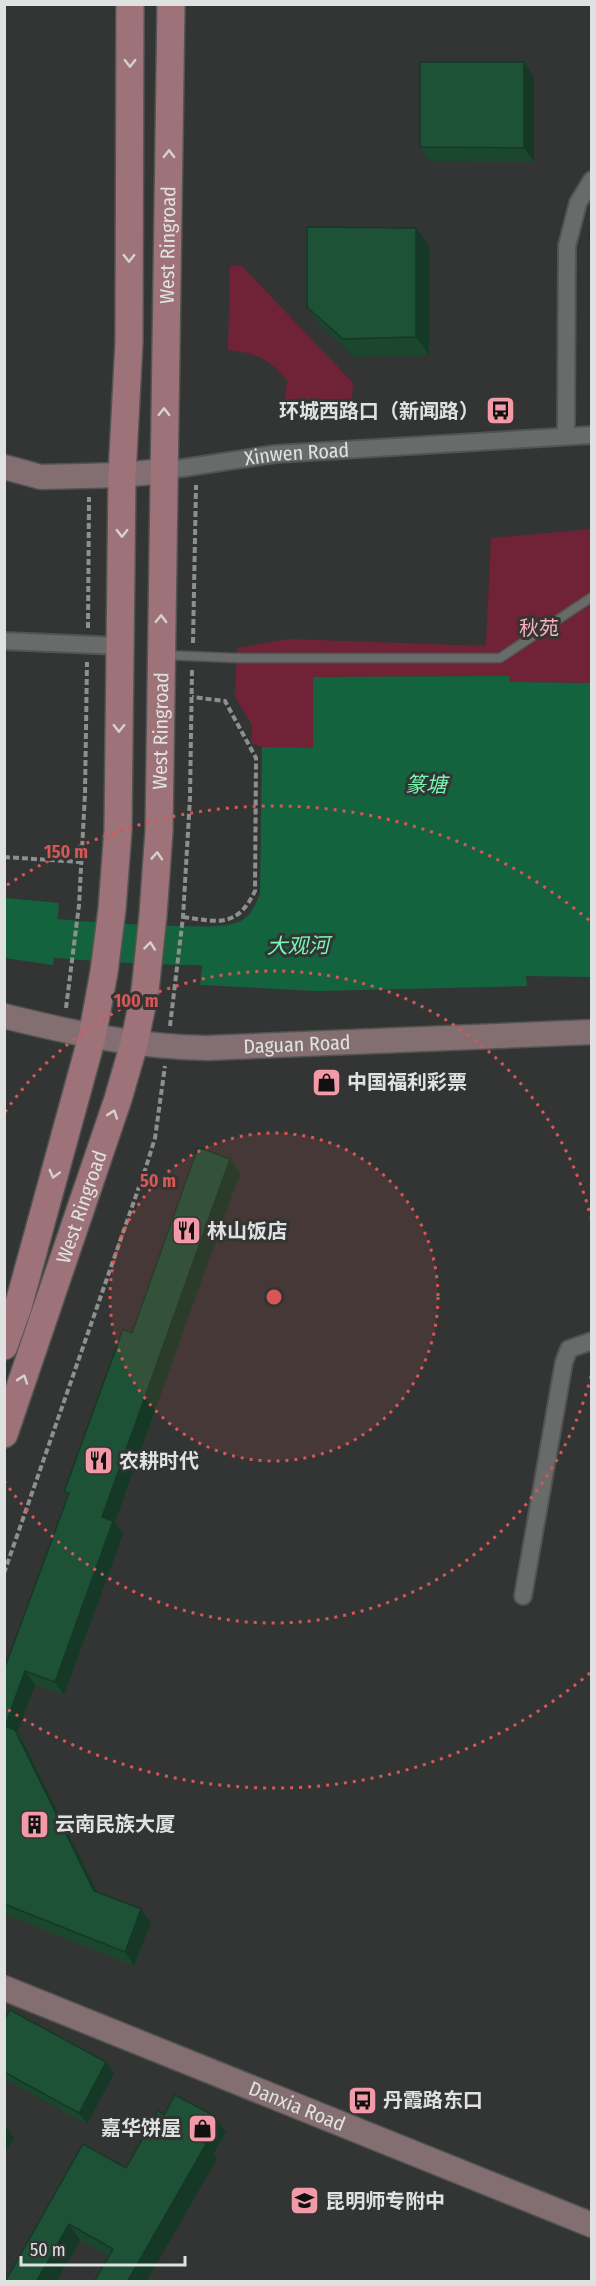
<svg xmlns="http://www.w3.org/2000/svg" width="596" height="2286" viewBox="0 0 596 2286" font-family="'Fira Sans Condensed','Noto Sans SC',sans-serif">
<rect width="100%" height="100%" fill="#333534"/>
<!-- green -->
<path fill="#702336" d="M230,266H242L353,383L352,400H285L287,380C266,357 259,354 228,350Z
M591,529V683L510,682L509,676L313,677V749L262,747L251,743L252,725L235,697L237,648L288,639L486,646L491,538Z"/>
<!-- water -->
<path fill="#13643e" d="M509,676L510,682L591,683V977L526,976L527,986L317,991L200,985L207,927C238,924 248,925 260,894L262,747L313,748V677Z
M5,898L59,903L53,965L5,958Z"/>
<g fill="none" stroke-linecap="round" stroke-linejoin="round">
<!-- river -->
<path stroke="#13643e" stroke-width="39" d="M4,933C88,943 172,947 257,946"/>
<defs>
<path id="lane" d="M164,655L236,658H500L592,597"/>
<g id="street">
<path d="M566,435L567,246L578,203L592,180"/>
<path id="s1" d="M163,471L275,454L592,435"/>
<path d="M4,641L120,646"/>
<path d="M523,1596L564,1362L569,1349L592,1341"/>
</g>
<g id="secondary">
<path d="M4,467L41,477L122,475L163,471"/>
<path id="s2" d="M4,1016C72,1033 137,1047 207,1048L592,1032"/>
<path id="s3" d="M4,1988L592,2225"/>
</g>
<g id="primary">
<path d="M4,1346L18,1307L92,1037L104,972L112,909L118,830L122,475L129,342L130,4"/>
<path id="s4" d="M4,1434L118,1099L134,1044L145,991L153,915L159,831L171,4"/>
</g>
</defs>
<!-- lane casing -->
<use href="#lane" stroke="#525453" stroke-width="11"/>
<!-- street casing -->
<use href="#street" stroke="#525453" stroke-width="20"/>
<!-- secondary casing -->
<use href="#secondary" stroke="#525453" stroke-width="27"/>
<!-- primary casing -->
<use href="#primary" stroke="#525453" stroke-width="30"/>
<!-- path -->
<path stroke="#8e908f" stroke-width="4" stroke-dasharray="6 3" stroke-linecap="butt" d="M88,628L89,497
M193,643L196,485
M4,857L81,862
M183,917C219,922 237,928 255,891L256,758L225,701L192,697
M66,1008L79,905L85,794L87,662
M170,1026L183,917L190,798L192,668
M4,1573L146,1167L155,1138L165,1066"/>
<!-- lane -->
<use href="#lane" stroke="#686b69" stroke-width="8"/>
<!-- street -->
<use href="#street" stroke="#686b69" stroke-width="16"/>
<!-- secondary -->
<use href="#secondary" stroke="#836e71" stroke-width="24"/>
<!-- primary -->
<use href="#primary" stroke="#9d7279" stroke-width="27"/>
</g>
<!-- wall -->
<path fill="#1a472e" d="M534,76V162L430,161L420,147Z
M429,246V355L355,357L320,325L307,307Z
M230,1159L240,1173L115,1522L123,1534L64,1695L35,1685L17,1733L24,1744L97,1892L151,1922L134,1966L4,1914V1670L68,1497L64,1492L132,1333Z
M4,2021L106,2062L114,2074L87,2124L4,2079Z
M164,2115L226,2132L213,2154L217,2159L109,2256L80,2240L56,2282H5L126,2168Z"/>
<!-- shaded-wall -->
<path fill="#153926" d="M524,62L534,76V162L524,148Z
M416,228L429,246V355L416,337Z
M230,1159L240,1173L115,1522L123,1534L64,1695L55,1682L102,1517Z
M25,1671L35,1685L17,1733L24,1744L103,1904L94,1891L5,1726Z
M141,1909L151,1922L134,1966L125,1952Z
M106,2062L114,2074L87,2124L79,2113Z
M215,2116L226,2132L213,2154L217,2159L146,2282H127Z
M4,2125L14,2138L4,2155Z
M69,2224L80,2240L56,2282H36Z"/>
<!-- building -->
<path fill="#1e5236" stroke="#153926" stroke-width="1.5" d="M420,62H524V148L420,147Z
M307,227L416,228V337L343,339L307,307Z
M591,232V239L588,237Z
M198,1147L230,1159L102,1517L113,1521L55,1682L25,1671L5,1726L15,1730L94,1891L141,1909L125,1952L4,1904V1670L69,1493L64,1492L123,1329L132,1333Z
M10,2010L106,2062L79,2113L4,2072V2021Z
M175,2095L215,2116L201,2141L206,2144L127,2282H94L113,2249L69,2224L36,2282H5L83,2144L126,2168L158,2111L164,2115Z"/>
<!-- one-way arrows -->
<defs><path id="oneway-chevron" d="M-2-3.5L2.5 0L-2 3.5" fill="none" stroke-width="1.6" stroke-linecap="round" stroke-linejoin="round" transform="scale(1.5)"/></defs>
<g stroke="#d6d1d1">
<use href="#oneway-chevron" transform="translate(130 63) rotate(90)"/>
<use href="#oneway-chevron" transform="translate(169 154) rotate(-89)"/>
<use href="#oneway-chevron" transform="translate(129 258) rotate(90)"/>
<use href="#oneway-chevron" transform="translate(164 412) rotate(-89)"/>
<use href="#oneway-chevron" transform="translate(122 533) rotate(91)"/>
<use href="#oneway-chevron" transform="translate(161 619) rotate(-89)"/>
<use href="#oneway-chevron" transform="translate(119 728) rotate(91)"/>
<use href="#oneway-chevron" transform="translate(157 856) rotate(-86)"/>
<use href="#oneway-chevron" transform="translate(150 946) rotate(-84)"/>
<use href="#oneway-chevron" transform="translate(113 1114) rotate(-71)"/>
<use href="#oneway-chevron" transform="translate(54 1174) rotate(105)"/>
<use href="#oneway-chevron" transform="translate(23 1379) rotate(-71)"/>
</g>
<!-- distance rings -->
<circle cx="274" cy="1297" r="164" fill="#d85656" fill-opacity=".12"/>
<g fill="none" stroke="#d85656" stroke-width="3" stroke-dasharray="3 6">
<circle cx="274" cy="1297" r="164"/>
<path d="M591 1376A327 327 0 0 1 5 1482M5 1112A327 327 0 0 1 591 1218"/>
<path d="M590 1673A491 491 0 0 1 7 1709M7 885A491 491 0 0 1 590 921"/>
</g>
<!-- icons -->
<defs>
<symbol id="bus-square" viewBox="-11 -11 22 22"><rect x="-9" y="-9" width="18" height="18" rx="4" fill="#f39aa9" stroke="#333534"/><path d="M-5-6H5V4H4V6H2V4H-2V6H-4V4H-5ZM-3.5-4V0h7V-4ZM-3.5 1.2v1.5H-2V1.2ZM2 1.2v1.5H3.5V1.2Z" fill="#111"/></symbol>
<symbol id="shop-square" viewBox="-11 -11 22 22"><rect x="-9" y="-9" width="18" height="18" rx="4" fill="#f39aa9" stroke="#333534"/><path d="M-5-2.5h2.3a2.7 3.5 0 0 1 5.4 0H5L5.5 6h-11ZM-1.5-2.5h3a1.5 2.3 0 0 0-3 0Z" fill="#111"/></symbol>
<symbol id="restaurant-square" viewBox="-11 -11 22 22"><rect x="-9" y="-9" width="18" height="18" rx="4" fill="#f39aa9" stroke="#333534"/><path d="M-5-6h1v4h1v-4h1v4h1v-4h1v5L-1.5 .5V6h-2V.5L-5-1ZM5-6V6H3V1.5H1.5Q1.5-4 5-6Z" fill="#111"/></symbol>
<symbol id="building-square" viewBox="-11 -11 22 22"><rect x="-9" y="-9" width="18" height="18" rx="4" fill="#f39aa9" stroke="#333534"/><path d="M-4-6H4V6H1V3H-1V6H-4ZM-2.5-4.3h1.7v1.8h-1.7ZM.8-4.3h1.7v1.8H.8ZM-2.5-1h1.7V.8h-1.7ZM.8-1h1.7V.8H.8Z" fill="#111"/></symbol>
<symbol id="school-square" viewBox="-11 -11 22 22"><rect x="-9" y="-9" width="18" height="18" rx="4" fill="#f39aa9" stroke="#333534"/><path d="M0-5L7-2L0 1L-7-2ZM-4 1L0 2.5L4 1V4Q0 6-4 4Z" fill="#111"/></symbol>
</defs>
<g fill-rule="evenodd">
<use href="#bus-square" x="484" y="394" width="33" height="33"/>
<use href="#shop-square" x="310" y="1066" width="33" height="33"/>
<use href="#restaurant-square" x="170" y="1214" width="33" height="33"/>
<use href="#restaurant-square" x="82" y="1444" width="33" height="33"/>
<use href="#building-square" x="18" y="1808" width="33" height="33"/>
<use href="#bus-square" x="346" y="2084" width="33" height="33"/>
<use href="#shop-square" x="186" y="2112" width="33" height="33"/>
<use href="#school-square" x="288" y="2184" width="33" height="33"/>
</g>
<g text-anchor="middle" stroke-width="6" stroke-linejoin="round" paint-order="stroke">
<!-- street labels -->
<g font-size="20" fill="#e0e2e1" stroke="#333534">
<text dy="7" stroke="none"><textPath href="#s4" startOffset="1212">West Ringroad</textPath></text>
<text dy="7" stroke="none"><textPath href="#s1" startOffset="135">Xinwen Road</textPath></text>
<text dy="7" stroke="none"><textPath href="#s4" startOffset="726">West Ringroad</textPath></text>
<text dy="7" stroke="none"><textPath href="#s2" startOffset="296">Daguan Road</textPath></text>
<text dy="7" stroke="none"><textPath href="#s4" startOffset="240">West Ringroad</textPath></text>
<text dy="7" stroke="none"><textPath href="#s3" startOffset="316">Danxia Road</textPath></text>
</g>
<!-- poi labels -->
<g font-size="20" font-weight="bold" fill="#e0e2e1" stroke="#333534" text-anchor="start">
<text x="479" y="418" text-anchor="end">环城西路口（新闻路）</text>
<text x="347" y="1089">中国福利彩票</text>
<text x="207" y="1238">林山饭店</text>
<text x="119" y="1468">农耕时代</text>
<text x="55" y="1831">云南民族大厦</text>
<text x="383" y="2107">丹霞路东口</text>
<text x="181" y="2135" text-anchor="end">嘉华饼屋</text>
<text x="325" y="2208">昆明师专附中</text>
</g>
<!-- park labels -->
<g font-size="20" fill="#fcafbb" stroke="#333534">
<text x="539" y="635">秋苑</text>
</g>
<!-- water labels -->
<g font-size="21" font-style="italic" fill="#77f8b2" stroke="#333534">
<text x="426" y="792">篆塘</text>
<text transform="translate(298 946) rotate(-1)" y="7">大观河</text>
</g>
</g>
<circle cx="274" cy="1297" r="9" fill="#d85656" stroke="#333534" stroke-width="3"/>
<g font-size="18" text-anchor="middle" font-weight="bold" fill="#d85656" stroke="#333534" stroke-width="6" stroke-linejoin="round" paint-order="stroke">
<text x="66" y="858">150 m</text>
<text x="136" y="1007">100 m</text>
<text x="158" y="1187">50 m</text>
</g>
<!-- border -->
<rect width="596" height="2286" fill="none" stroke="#e0e2e1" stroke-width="12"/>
<!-- scale -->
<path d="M21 2256v9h164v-9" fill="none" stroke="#e0e2e1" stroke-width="3"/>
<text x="30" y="2256" font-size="18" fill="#e0e2e1" stroke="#333534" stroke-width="4.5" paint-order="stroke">50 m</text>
</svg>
